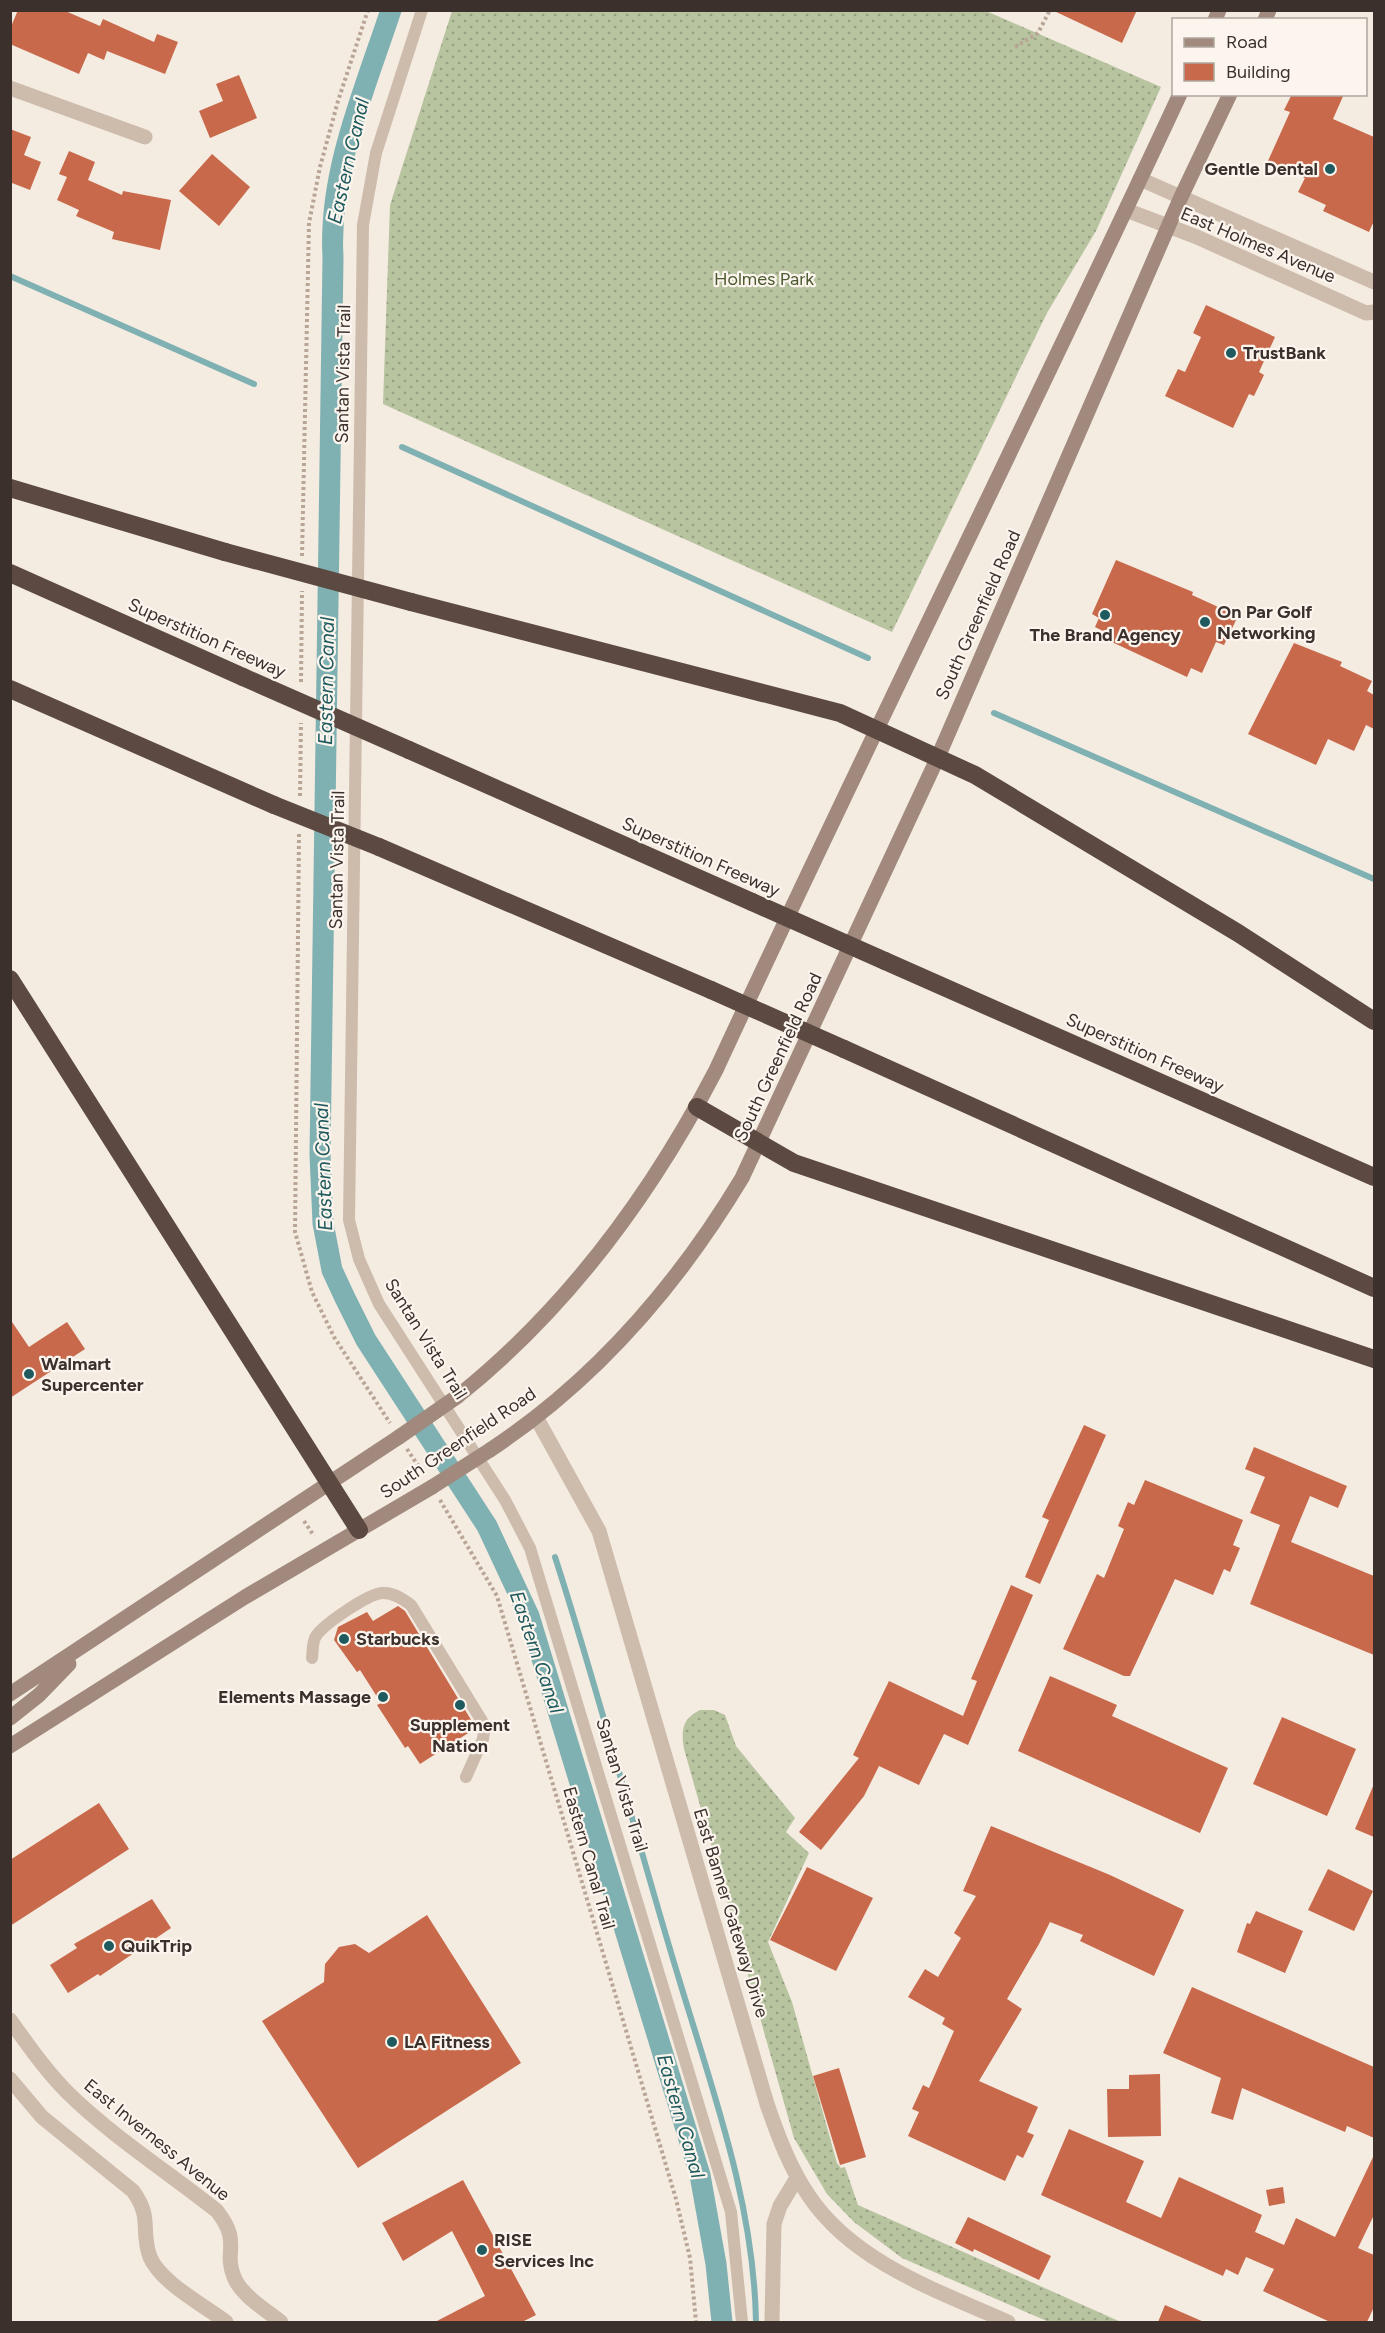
<svg xmlns="http://www.w3.org/2000/svg" width="1385" height="2333" viewBox="0 0 1385 2333" font-family="Figtree,sans-serif">
<defs>
<pattern id="grass-dots" width="8" height="8" patternUnits="userSpaceOnUse" patternTransform="scale(1.5)"><rect width="8" height="8" fill="#b8c4a0"/><path d="M2 2h.1M6 6h.1" fill="none" stroke="#97a083" stroke-width="1.8" stroke-linecap="round"/></pattern>
</defs>
<rect width="100%" height="100%" fill="#f4ebe1"/>
<!-- grass -->
<path fill="url(#grass-dots)" d="M452,11H986L1161,87L1096,231L1047,313L892,632L383,404L390,205Z
M700,1710H714L725,1715L736,1746L795,1818L786,1832L809,1853L768,1942L792,2002L837,2163L841,2168L845,2167L858,2205L1121,2322H1049L902,2258L854,2222L827,2194L794,2138L684,1749C681,1730 682,1719 700,1710Z"/>
<g fill="none" stroke-linecap="round" stroke-linejoin="round">
<!-- stream -->
<path stroke="#7fb0b2" stroke-width="6" d="M10,276L254,384
M402,447L868,658
M994,713L1374,879
M555,1557C600,1696 636,1838 679,1979C713,2092 754,2203 756,2322"/>
<!-- canal -->
<path stroke="#7fb0b2" stroke-width="21" d="M391,10C365,89 328,173 333,257L320,1155L323,1223L332,1270L345,1298L366,1340L487,1526L529,1616L700,2175L716,2264L722,2322"/>
</g>
<!-- building -->
<path fill="#c8694b" d="M18,10H63L100,26L103,19L154,42L157,34L178,42L165,74L107,51L104,60L88,53L79,74L10,44V29Z
M1052,10H1137L1122,43Z
M239,75L257,118L210,138L199,111L223,101L216,84Z
M1292,94H1344L1333,119L1374,137V221L1369,232L1323,211L1326,205L1298,192L1305,178L1268,161L1290,112L1284,110Z
M10,129L31,137L24,155L41,162L30,190L12,183L10,186Z
M69,151L95,162L88,180L122,195L123,191L171,200L160,250L112,239L114,232L76,216L79,210L57,200L67,177L59,174Z
M212,154L250,187L219,226L179,191Z
M1206,305L1275,337L1259,372L1264,375L1254,396L1249,394L1233,428L1165,396L1178,369L1185,372L1201,337L1193,333Z
M1116,560L1193,592L1192,595L1238,616L1224,645L1216,642L1202,673L1191,668L1187,677L1101,637L1103,631L1095,627L1099,618L1092,614Z
M1294,643L1342,662L1340,666L1372,681L1367,691L1374,695V729L1366,725L1354,751L1328,739L1316,765L1248,734Z
M10,1319L29,1347L67,1322L85,1349L10,1398Z
M1084,1425L1106,1435L1040,1584L1025,1577L1049,1520L1042,1517Z
M1254,1447L1347,1486L1338,1508L1310,1496L1291,1542L1374,1576V1655L1250,1604L1280,1525L1250,1513L1265,1477L1245,1469Z
M1145,1480L1243,1520L1233,1545L1240,1548L1230,1572L1224,1569L1213,1595L1175,1579L1130,1676H1124L1063,1649L1097,1574L1104,1578L1124,1529L1118,1526L1128,1502L1134,1505Z
M1011,1585L1033,1595L968,1745L944,1734L919,1785L879,1766L864,1796L821,1850L799,1832L859,1758L853,1755L889,1681L963,1716L977,1681L971,1679Z
M398,1606L405,1611L476,1728L420,1764L408,1746L405,1748L377,1705L381,1703L360,1670L357,1672L334,1640L338,1627L367,1612L373,1621Z
M1050,1676L1117,1705L1112,1716L1228,1768L1200,1833L1018,1751Z
M1282,1717L1356,1749L1327,1816L1253,1784Z
M1374,1784V1837L1355,1829Z
M99,1803L129,1849L10,1926V1860Z
M991,1826L1110,1875L1184,1910L1154,1976L1080,1941L1083,1935L1050,1922L1039,1944L1007,1999L1022,2009L979,2081L1038,2107L1027,2132L1034,2135L1023,2158L1017,2155L1005,2181L908,2136L919,2112L912,2109L923,2085L929,2088L954,2031L942,2024L945,2018L908,1997L925,1969L938,1977L961,1938L954,1933L976,1896L963,1891Z
M807,1867L873,1898L836,1971L770,1940Z
M1328,1869L1373,1891L1354,1931L1308,1910Z
M152,1899L171,1928L100,1976L98,1974L68,1993L50,1965L77,1948L74,1944Z
M1256,1911L1303,1931L1285,1973L1237,1952L1247,1923L1250,1924Z
M427,1915L521,2063L358,2168L262,2021L324,1982L325,1964L339,1947L355,1944L369,1953Z
M1192,1987L1374,2067V2138L1347,2126L1345,2132L1242,2088L1233,2120L1211,2113L1221,2078L1163,2053Z
M839,2068L866,2157L840,2165L813,2076Z
M1160,2074L1161,2136L1108,2137L1107,2089H1129V2075Z
M1069,2129L1144,2161L1126,2202L1161,2218L1179,2177L1262,2215L1255,2232L1284,2245L1296,2218L1335,2237L1374,2155V2215L1358,2248L1374,2255V2307L1367,2322H1330L1263,2291L1274,2269L1246,2257L1238,2275L1226,2269L1223,2276L1041,2195Z
M463,2180L536,2315L522,2322H435L485,2296L467,2260L452,2231L403,2261L382,2223Z
M1283,2187L1285,2203L1269,2206L1266,2190Z
M968,2217L1051,2256L1039,2280L974,2249L973,2252L955,2243Z
M1165,2305L1204,2322H1158Z"/>
<g fill="none" stroke-linecap="round" stroke-linejoin="round">
<!-- path -->
<path stroke="#b9a596" stroke-width="4" stroke-dasharray="3 3" stroke-linecap="butt" d="M1015,47L1038,33L1050,10
M302,556L309,223L320,167L338,101L368,10
M301,682L302,591
M300,796L301,723
M299,834L295,1232L312,1292L334,1337L390,1423
M407,1449L423,1473
M440,1500L497,1596L676,2199L690,2258L696,2322
M304,1521L314,1536"/>
<!-- lane -->
<path stroke="#cdbbac" stroke-width="12" d="M422,10L376,153L363,225L349,1220L359,1259L379,1304L505,1500L530,1548L731,2212L742,2322
M312,1658C313,1651 312,1642 316,1636C324,1624 368,1594 382,1593C393,1592 403,1599 411,1605L485,1726L483,1739L466,1777"/>
<!-- street -->
<path stroke="#cdbbac" stroke-width="15" d="M10,88L145,137
M1140,179L1374,282
M1126,210L1197,237L1366,313L1374,312
M536,1417L599,1531L767,2104C778,2136 790,2168 809,2196C853,2262 938,2291 1008,2322
M10,2020C28,2045 46,2071 68,2093C113,2137 168,2172 217,2211C242,2243 223,2250 234,2277C241,2295 266,2310 281,2322
M10,2079L42,2117L133,2191C153,2219 140,2229 150,2257C160,2282 205,2306 226,2322
M772,2322L774,2224L780,2206L797,2178"/>
<!-- secondary -->
<path stroke="#a18a7d" stroke-width="15" d="M1215,20L1219,10
M1265,20L1269,10
M458,1396C569,1307 651,1195 716,1070C867,743 1028,421 1180,94
M490,1450C596,1380 677,1286 742,1178L938,757L1181,197L1230,94
M10,1694L399,1437
M10,1718L39,1695L69,1664
M10,1746L245,1597L432,1487"/>
<!-- highway -->
<path stroke="#5c4a42" stroke-width="18" d="M10,488L225,552
M10,573L243,677
M411,602L840,713L975,775L1238,933L1374,1021
M10,689L274,805
M409,750L752,902
M379,847L711,990
M885,961L1374,1177
M10,979L359,1530
M844,1049L1374,1288
M697,1107L794,1163L1374,1359"/>
<!-- secondary-bridge -->
<path stroke="#a18a7d" stroke-width="15" d="M399,1437L458,1396
M432,1487L490,1450"/>
<!-- highway-bridge -->
<path stroke="#5c4a42" stroke-width="18" d="M225,552L411,602
M243,677L409,750
M274,805L379,847
M752,902L885,961
M711,990L844,1049"/>
</g>
<!-- markers -->
<g fill="#1f5a5e" stroke="#fbf5ee" stroke-width="2">
<circle cx="1330" cy="169" r="6"/>
<circle cx="1231" cy="353" r="6"/>
<circle cx="1105" cy="615" r="6"/>
<circle cx="1205" cy="622" r="6"/>
<circle cx="29" cy="1374" r="6"/>
<circle cx="344" cy="1639" r="6"/>
<circle cx="383" cy="1697" r="6"/>
<circle cx="460" cy="1705" r="6"/>
<circle cx="109" cy="1946" r="6"/>
<circle cx="392" cy="2042" r="6"/>
<circle cx="482" cy="2250" r="6"/>
</g>
<g text-anchor="middle" stroke-width="4.5" stroke-linejoin="round" paint-order="stroke">
<!-- poi labels -->
<g font-size="18" font-weight="bold" fill="#3b302b" stroke="#fbf5ee" text-anchor="start">
<text x="1318" y="175" text-anchor="end">Gentle Dental</text>
<text x="1243" y="359">TrustBank</text>
<text x="1217" y="618">On Par Golf<tspan x="1217" dy="21">Networking</tspan></text>
<text x="1105" y="641" text-anchor="middle">The Brand Agency</text>
<text x="41" y="1370">Walmart<tspan x="41" dy="21">Supercenter</tspan></text>
<text x="356" y="1645">Starbucks</text>
<text x="371" y="1703" text-anchor="end">Elements Massage</text>
<text x="460" y="1731" text-anchor="middle">Supplement<tspan x="460" dy="21">Nation</tspan></text>
<text x="121" y="1952">QuikTrip</text>
<text x="404" y="2048">LA Fitness</text>
<text x="494" y="2246">RISE<tspan x="494" dy="21">Services Inc</tspan></text>
</g>
<!-- street labels -->
<g font-size="18" fill="#3b302b" stroke="#fbf5ee">
<text transform="translate(1258 245) rotate(23)" y="6">East Holmes Avenue</text>
<text transform="translate(343 374) rotate(-89)" y="6">Santan Vista Trail</text>
<text transform="translate(978 615) rotate(-66)" y="6">South Greenfield Road</text>
<text transform="translate(207 638) rotate(24)" y="6">Superstition Freeway</text>
<text transform="translate(701 857) rotate(24)" y="6">Superstition Freeway</text>
<text transform="translate(337 860) rotate(-89)" y="6">Santan Vista Trail</text>
<text transform="translate(1145 1053) rotate(24)" y="6">Superstition Freeway</text>
<text transform="translate(778 1057) rotate(-65)" y="6">South Greenfield Road</text>
<text transform="translate(426 1339) rotate(58)" y="6">Santan Vista Trail</text>
<text transform="translate(458 1443) rotate(-34)" y="6">South Greenfield Road</text>
<text transform="translate(622 1785) rotate(73)" y="6">Santan Vista Trail</text>
<text transform="translate(589 1858) rotate(74)" y="6">Eastern Canal Trail</text>
<text transform="translate(731 1913) rotate(73)" y="6">East Banner Gateway Drive</text>
<text transform="translate(157 2140) rotate(39)" y="6">East Inverness Avenue</text>
</g>
<!-- park labels -->
<g font-size="18" fill="#4a5a2e" stroke="#fbf5ee">
<text x="764" y="285">Holmes Park</text>
</g>
<!-- water labels -->
<g font-size="20" font-style="italic" fill="#1f5a5e" stroke="#fbf5ee">
<text transform="translate(348 161) rotate(-77)" y="7">Eastern Canal</text>
<text transform="translate(326 681) rotate(-89)" y="7">Eastern Canal</text>
<text transform="translate(323 1167) rotate(-92)" y="7">Eastern Canal</text>
<text transform="translate(537 1652) rotate(71)" y="7">Eastern Canal</text>
<text transform="translate(681 2116) rotate(74)" y="7">Eastern Canal</text>
</g>
</g>
<!-- border -->
<rect width="1385" height="2333" fill="none" stroke="#3b302b" stroke-width="24"/>
<!-- legend -->
<rect x="1172" y="18" width="195" height="78" fill="#fbf5ee" stroke="#aea6a0" stroke-width="1.5"/>
<rect x="1184" y="38" width="30" height="9" fill="#a18a7d" stroke="#aea6a0" stroke-width="1.5"/>
<text x="1226" y="48" font-size="18" fill="#3b302b">Road</text>
<rect x="1184" y="63" width="30" height="18" fill="#c8694b" stroke="#aea6a0" stroke-width="1.5"/>
<text x="1226" y="78" font-size="18" fill="#3b302b">Building</text>
</svg>
